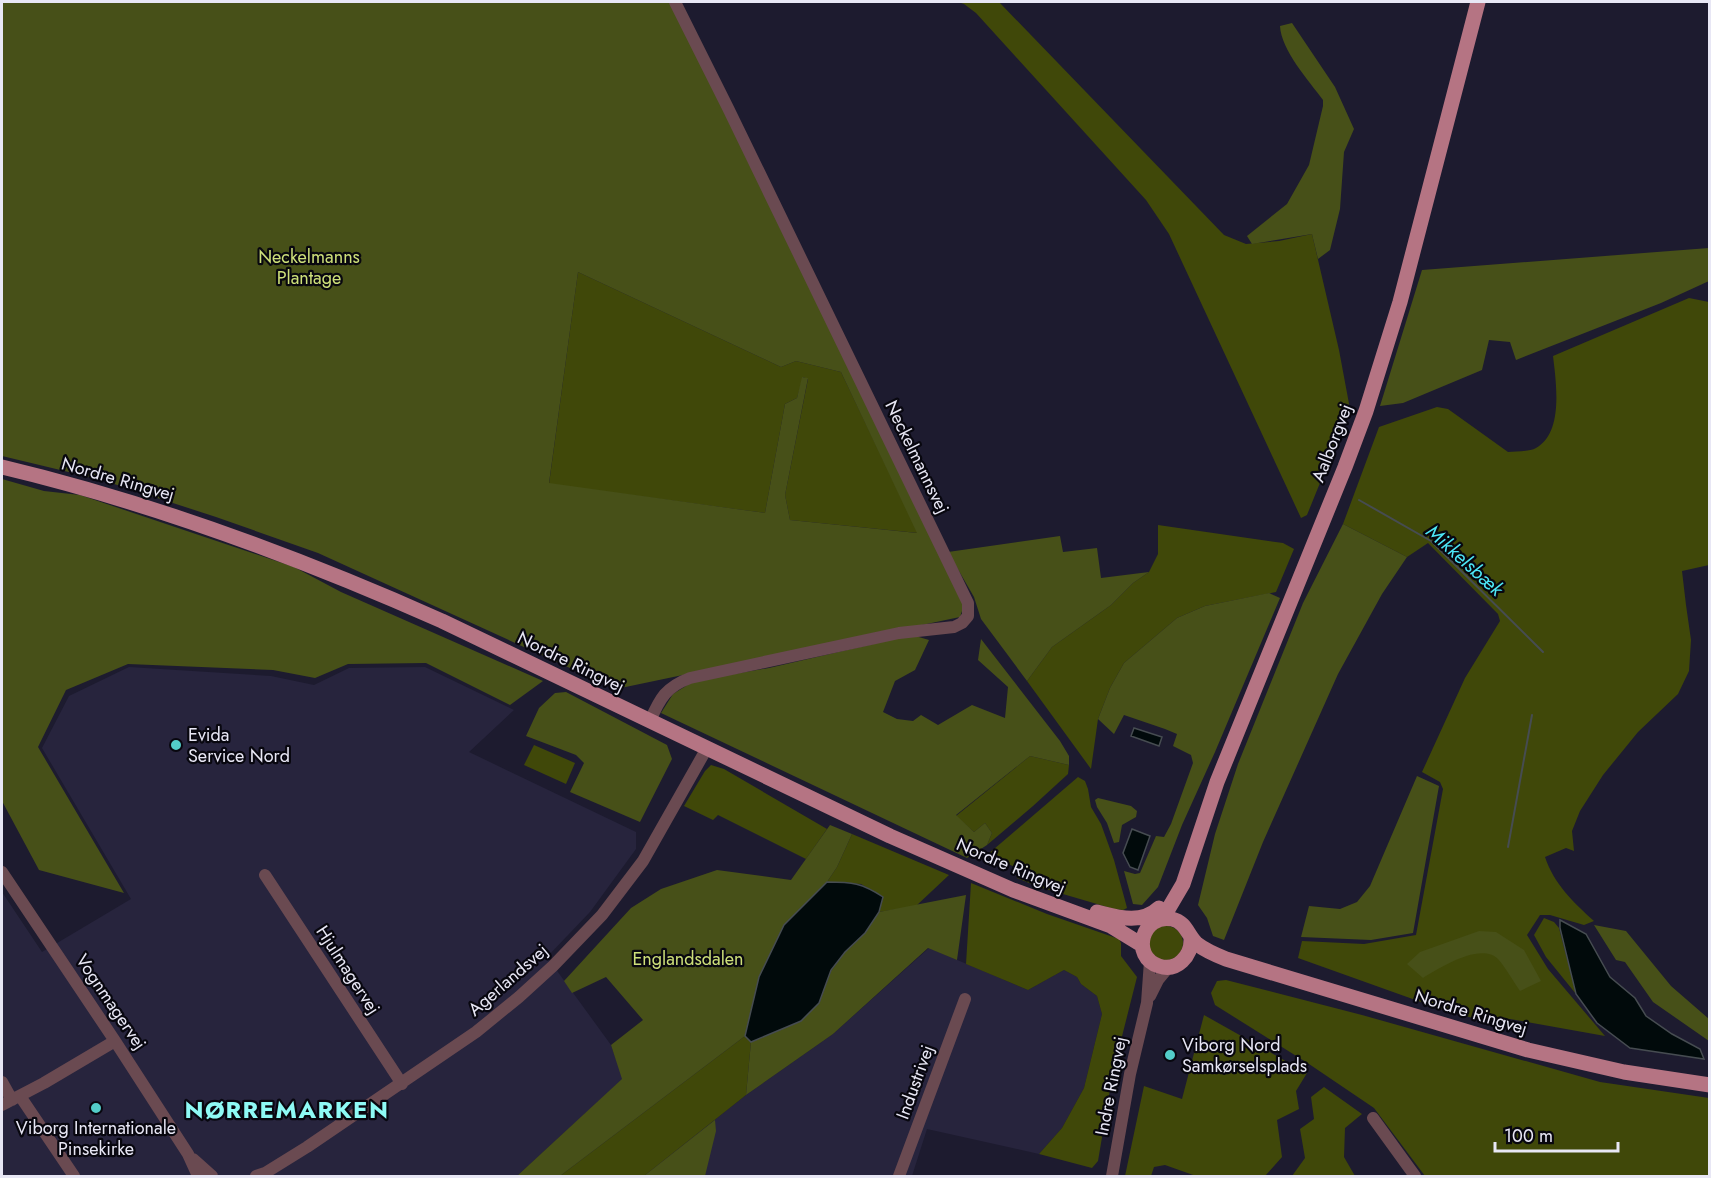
<svg xmlns="http://www.w3.org/2000/svg" width="1711" height="1178" viewBox="0 0 1711 1178" font-family="Jost,sans-serif">
<rect width="100%" height="100%" fill="#1d1b2f"/>
<!-- built -->
<path fill="#27243d" d="M129,667L271,676L314,685L349,668L425,667L514,710L469,752L636,832V849L590,912L547,957L611,1045L623,1079L517,1176H2V892L42,952L131,899L42,748L69,696Z
M929,948L1028,990L1064,970L1077,977L1081,984L1097,996L1102,1014L1084,1088L1062,1128L1039,1154L927,1129L912,1176H644L746,1095L833,1034Z"/>
<!-- green -->
<path fill="#404809" d="M958,2H999L1224,235L1246,244L1279,241L1312,234L1339,350L1350,409L1307,515L1301,518L1169,234L1146,200L976,13L964,4Z
M578,272L781,367L796,361L841,372L918,533L790,520L785,495L808,379L803,377L797,398L785,404L765,513L549,484Z
M1689,298L1709,302V565L1682,571L1686,605L1691,640L1689,671L1678,694L1638,732L1603,775L1580,811L1572,831L1574,851L1566,848L1545,857C1554,884 1573,902 1594,921L1584,925L1550,915H1540L1527,935L1548,969L1605,1036L1510,1019L1483,1021L1435,1007L1298,958L1302,941L1364,944L1416,935L1443,789L1440,782L1422,772L1465,678L1500,621L1498,614L1428,543L1407,557L1343,524L1379,427L1437,407L1448,409L1508,452C1516,451 1529,452 1536,448C1564,433 1556,382 1553,356Z
M1158,525L1283,543L1294,549L1276,592L1205,606L1177,618L1124,663L1110,688L1098,719L1091,769L1027,681L1052,647L1111,605L1133,583L1149,572L1158,554Z
M534,745L575,763L566,784L524,765Z
M1030,756L1069,765L1068,774L1033,806L987,845L992,833L985,823L974,832L956,816Z
M711,765L724,769L827,829L806,859L718,815L713,820L684,806L705,771Z
M1078,777L1085,781L1088,789L1091,807L1101,824L1114,860L1126,904L1127,908L1123,910L1114,909L1039,887L1017,878L1015,867L987,855Z
M852,834L949,875L916,906L879,912L883,897L861,884L827,882L837,867Z
M971,883L1047,914L1119,939L1121,943V956L1137,977L1113,1072L1098,1161L1092,1168L1039,1154L1062,1128L1084,1088L1102,1014L1097,996L1081,984L1077,977L1064,970L1028,990L966,964Z
M1544,918L1554,922L1559,928L1576,994L1546,957L1534,935Z
M1149 943a17 17 0 1 1 34 0a17 17 0 1 1-34 0Z
M1226,980L1362,1015L1600,1082L1709,1098V1176H1425L1374,1108L1309,1064L1215,1005L1211,993L1217,981Z
M1204,1015L1307,1073L1296,1091L1299,1109L1277,1120L1282,1157L1265,1176H1196L1165,1165L1154,1167L1151,1176H1125L1144,1086L1182,1099Z
M745,1036L751,1042L746,1095L644,1176H560Z
M1324,1087L1362,1114L1345,1128L1344,1157L1355,1176H1292L1305,1158L1300,1129L1314,1119L1311,1097Z"/>
<!-- forest -->
<path fill="#475018" fill-rule="evenodd" d="M2,2H675L964,605L960,617L616,689L318,553L216,517L102,480L2,456ZM578,272L781,367L796,361L841,372L917,533L790,520L785,495L808,378L802,377L797,398L785,404L765,513L549,483Z
M1292,23L1335,87L1354,129L1344,152L1340,209L1330,250L1318,259L1312,234L1252,244L1247,236L1287,204L1309,165L1323,106V100C1309,81 1281,50 1280,26Z
M1709,248V281L1661,303L1516,360L1510,342L1489,340L1482,370L1403,403L1380,406L1422,270Z
M2,479L44,491L80,495L294,567L341,592L543,681L510,705L426,663L348,664L315,678L273,670L128,664L66,690L38,747L124,893L39,870L2,801Z
M1343,524L1407,557L1382,594L1338,674L1263,842L1224,940L1213,936L1207,918L1198,905L1215,834L1238,764L1303,603Z
M1060,536L1063,552L1097,548L1101,578L1149,572L1133,583L1111,605L1052,647L1027,681L981,619L974,597L948,552Z
M1269,593L1280,598L1215,752L1182,825L1158,887L1142,905L1133,904L1124,871L1135,874L1140,873L1156,836L1164,837L1171,824L1193,763L1191,755L1173,746L1177,734L1165,729L1124,715L1114,734L1098,719L1110,688L1124,663L1177,618L1205,606Z
M912,635L929,640L915,670L895,681L883,712L897,719L913,721L921,715L938,725L972,705L1005,718L1008,687L978,660L981,639L1060,741L1069,756V765L1030,756L956,815L974,832L985,823L992,833L987,845L967,858L661,713L673,694L694,681L769,668Z
M566,692L667,745L672,759L640,822L570,792L584,763L576,755L526,736L539,708L555,693Z
M1417,776L1439,786L1413,933L1371,940L1301,937L1309,906L1340,909L1357,902L1370,886Z
M1098,798L1131,806L1137,811L1136,817L1122,825L1119,842L1114,843L1107,823L1097,807L1095,800Z
M830,825L852,834L837,867L827,882L784,925L759,977L745,1036L560,1176H517L622,1079L611,1045L643,1020L606,977L572,993L564,981L631,908L661,889L717,870L791,880Z
M966,895L957,960L928,948L833,1034L746,1095L751,1042L801,1021L819,1003L831,971L845,952L865,933L879,912Z
M1594,925L1626,931L1671,986L1709,1019V1041L1653,1002L1625,962L1616,960Z
M1479,931L1496,932L1524,950L1541,981L1520,991C1513,981 1506,968 1498,959C1480,942 1440,968 1423,978L1407,964L1420,952Z
M715,1120L716,1131L705,1176H644Z"/>
<!-- water -->
<path fill="#010a0b" stroke="#464c51" stroke-width="1.5" d="M1134,728L1162,737L1159,746L1131,736Z
M1132,829L1150,836L1138,870L1130,867L1123,853Z
M827,882C852,882 862,883 883,897L879,912L865,933L845,952L831,970L819,1003L801,1021L751,1042L745,1036L759,977L784,925Z
M1560,920L1586,934L1610,977L1635,998L1646,1016L1672,1034L1700,1049L1704,1059L1630,1048L1597,1023L1576,994L1560,928Z"/>
<g fill="none" stroke-linecap="round" stroke-linejoin="round">
<!-- stream -->
<path stroke="#464c51" stroke-width="2" d="M1359,500L1431,541L1543,652
M1508,847L1532,715"/>
<!-- minor -->
<path stroke="#6a4a51" stroke-width="12" d="M650,721C660,698 666,687 690,678L899,633L954,627L962,623L968,616V603L728,108L675,2
M2,872L115,1041L188,1154L198,1176
M265,875L402,1084
M1150,996L1158,980L1168,968
M2,1082L12,1100
M20,1096L74,1176
M2,1105L44,1083L115,1041
M1373,1118L1415,1176
M193,1159L212,1176
M256,1176L265,1173L307,1147L476,1032L519,997L553,966L602,915L643,861L707,748
M899,1176L965,999
M1112,1176L1130,1074L1147,1003L1150,961"/>
<!-- major -->
<path stroke="#b57483" stroke-width="15" d="M2,467C154,503 300,558 442,621L890,836L1013,890L1111,926L1142,945
M1097,912C1117,917 1141,925 1159,908
M1163,918L1183,884L1217,782L1345,467L1366,411L1400,302L1478,2
M1191,938C1192,956 1177,972 1159,966C1130,957 1142,913 1172,919C1186,922 1188,936 1197,944C1206,951 1216,955 1226,959L1528,1050L1624,1072L1710,1085"/>
</g>
<!-- markers -->
<g fill="#53cdc9" stroke="#08070f" stroke-width="2">
<circle cx="176" cy="745" r="6"/>
<circle cx="1170" cy="1055" r="6"/>
<circle cx="96" cy="1108" r="6"/>
</g>
<g text-anchor="middle" stroke-width="4.5" stroke-linejoin="round" paint-order="stroke">
<!-- park labels -->
<g font-size="18" fill="#cee07a" stroke="#08070f">
<text x="309" y="263">Neckelmanns<tspan x="309" dy="21">Plantage</tspan></text>
<text x="688" y="965">Englandsdalen</text>
</g>
<!-- street labels -->
<g font-size="18" fill="#e8e7f5" stroke="#08070f">
<text transform="translate(1332 443) rotate(-69)" y="6">Aalborgvej</text>
<text transform="translate(917 457) rotate(64)" y="6">Neckelmannsvej</text>
<text transform="translate(118 479) rotate(16)" y="6">Nordre Ringvej</text>
<text transform="translate(571 662) rotate(26)" y="6">Nordre Ringvej</text>
<text transform="translate(1011 866) rotate(23)" y="6">Nordre Ringvej</text>
<text transform="translate(348 970) rotate(57)" y="6">Hjulmagervej</text>
<text transform="translate(508 980) rotate(-41)" y="6">Agerlandsvej</text>
<text transform="translate(111 1002) rotate(56)" y="6">Vognmagervej</text>
<text transform="translate(1471 1012) rotate(17)" y="6">Nordre Ringvej</text>
<text transform="translate(915 1082) rotate(-70)" y="6">Industrivej</text>
<text transform="translate(1111 1086) rotate(-79)" y="6">Indre Ringvej</text>
</g>
<!-- poi labels -->
<g font-size="18" fill="#e8e7f5" stroke="#08070f" text-anchor="start">
<text x="188" y="741">Evida<tspan x="188" dy="21">Service Nord</tspan></text>
<text x="1182" y="1051">Viborg Nord<tspan x="1182" dy="21">Samkørselsplads</tspan></text>
<text x="96" y="1134" text-anchor="middle">Viborg Internationale<tspan x="96" dy="21">Pinsekirke</tspan></text>
</g>
<!-- water labels -->
<g font-size="20" font-style="italic" fill="#4de8f7" stroke="#08070f">
<text transform="translate(1465 560) rotate(42)" y="7">Mikkelsbæk</text>
</g>
<!-- district labels -->
<g font-size="24" font-weight="bold" letter-spacing="1.5" fill="#8efaf5" stroke="#08070f">
<text x="287" y="1118">NØRREMARKEN</text>
</g>
</g>
<!-- border -->
<rect width="1711" height="1178" fill="none" stroke="#e8e7f5" stroke-width="6"/>
<!-- scale -->
<path d="M1495 1142v9h123v-9" fill="none" stroke="#e8e7f5" stroke-width="3"/>
<text x="1504" y="1142" font-size="18" fill="#e8e7f5" stroke="#08070f" stroke-width="4.5" paint-order="stroke">100 m</text>
</svg>
